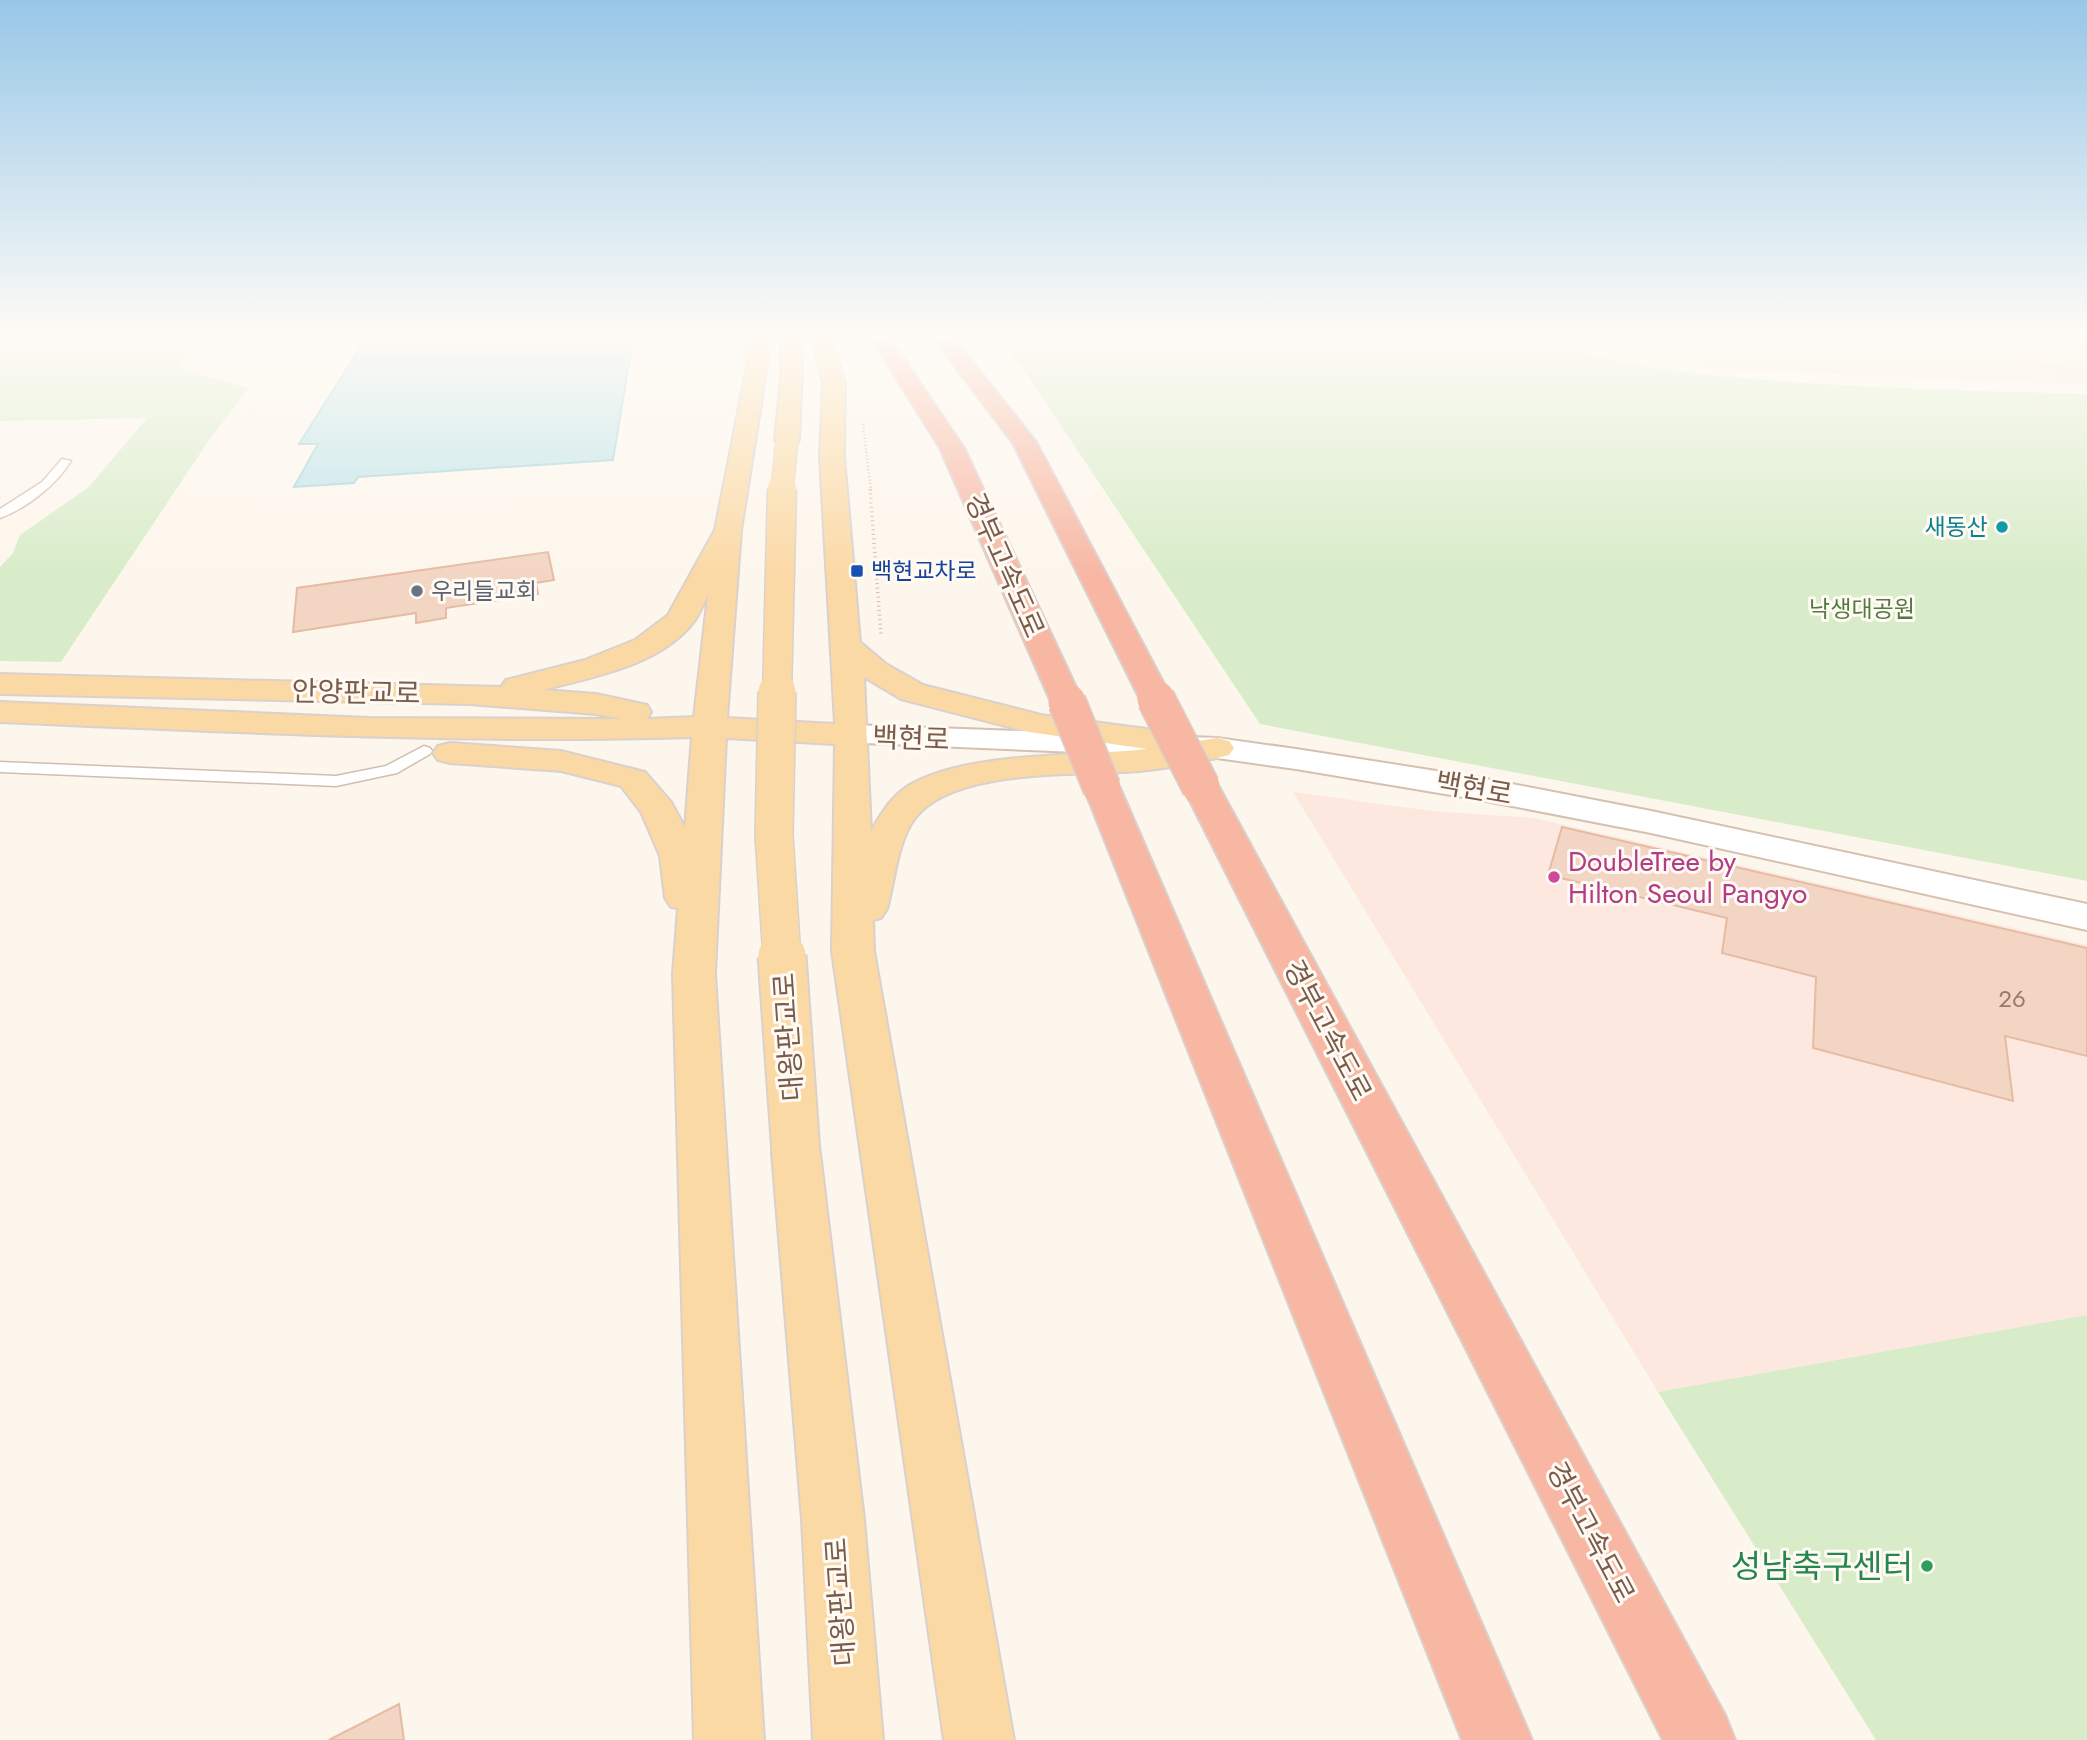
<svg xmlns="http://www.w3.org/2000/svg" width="2087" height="1740" viewBox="0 0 2087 1740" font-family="Jost,'Noto Sans KR',sans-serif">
<rect width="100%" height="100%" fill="#fdf6ec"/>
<!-- residential -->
<path fill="#f5e8da" d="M1592,332H2015L2087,338V385L1718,369L1626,355L1601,347L1593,341L1590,335Z"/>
<!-- commercial -->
<path fill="#fde8e0" d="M1293,792L1432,811L1534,818L2087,945V1315L1658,1392Z"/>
<!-- green -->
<path fill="#d8ecc9" d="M0,332H195L178,368L249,388L207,443L61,662L0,661V567L13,553L20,535L89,487L147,418L0,421Z
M992,332H1550C1573,387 2014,391 2087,394V881L1260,724L1022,367Z
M2087,1315V1740H1876L1658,1392Z"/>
<!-- water -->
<path fill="#bfe3e8" stroke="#a5d3da" stroke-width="2" d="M370,332H634L613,460L358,477L354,483L294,487L318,444H299Z"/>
<!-- building -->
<path fill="#f3d5c3" stroke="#e6bba3" stroke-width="2" d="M548,552L554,580L536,583L538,594L446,608V618L416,623V613L293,632L297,588Z
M1562,827L2087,948V1056L2005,1036L2013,1101L1813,1048L1816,977L1722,953L1727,918L1548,875Z
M399,1704L404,1740H329Z"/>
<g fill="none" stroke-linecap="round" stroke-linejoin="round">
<defs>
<path id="lane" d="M62,459L71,461C56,485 27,508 0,518V509L42,482Z
M424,746L430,748L432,751L430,754L397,773L336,786L0,772V762L336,776L386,766Z"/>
<path id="secondary" d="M852,725L1217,738L1296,749L1481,778L1651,811L2087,904V930L1651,833L1481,800L1296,769L1217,758L840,742L835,735L840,728Z"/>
<path id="primary" d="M747,332H767V366L741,530L727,718L835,724L820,457L823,383L810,332H829L845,383L844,457L860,642L886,664L923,685L1041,715L1169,732L1181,735L1185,743L1217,738L1229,741L1234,748L1229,755C1200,762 1169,768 1140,771C1081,776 954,767 915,818C897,842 895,881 887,909L881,918L873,920L874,951L1014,1740H944L832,951L835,744L726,738L715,974L764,1740H694L673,974L678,908L671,907L665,898L660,856L641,812L621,786L561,771L450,763L438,760L433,753L438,746L450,743L561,751L645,772L671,802L685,828L692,737C461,744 231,732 0,722V702L369,718L623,719L596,714L469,704L0,694V674L501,687L506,680L585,660L635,640L668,615L715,530L747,366ZM708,595L694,717L647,719L651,712L647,705L596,694L543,690C592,677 658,666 692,624C699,616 703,604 708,595ZM864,677L901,699L1029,732L1147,749C1079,757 966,751 908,786C891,797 880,815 871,832Z
M780,332H800L802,369L799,440L795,445H779L775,440L782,369Z
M796,1134L813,1140L820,1153L864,1519L883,1740H813L802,1519L772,1153L779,1140Z"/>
<path id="highway" d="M867,332H886L964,448L1083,702L1078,709L1067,712L1056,709L1051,702L940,448Z
M929,332H949L1036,442L1172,699L1167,706L1156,709L1145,706L1140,699L1013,443Z
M1201,776L1214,779L1219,787L1725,1715L1735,1740H1663L1183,787L1188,779Z
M1102,777L1115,780L1120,788L1532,1740H1462L1084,788L1089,780Z"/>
</defs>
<!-- lane casing -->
<use href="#lane" stroke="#d1beb0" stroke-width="3"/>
<!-- secondary casing -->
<use href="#secondary" stroke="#d6c0b0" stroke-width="4"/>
<!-- primary casing -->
<use href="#primary" stroke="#dad1cd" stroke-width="4"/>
<!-- highway casing -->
<use href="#highway" stroke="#dad1cd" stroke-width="4"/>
<!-- path-far1 -->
<path stroke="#d9b8a5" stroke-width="2.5" stroke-dasharray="1 2.5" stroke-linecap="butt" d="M1987,343L2039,344L2087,351
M1708,358L1732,350
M2007,360L2087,372
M863,424L871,491"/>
<!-- path -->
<path stroke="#d9b8a5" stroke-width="3.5" stroke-dasharray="1 3.5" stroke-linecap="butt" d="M870,489L881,635"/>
<!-- lane -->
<use href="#lane" fill="#fff" fill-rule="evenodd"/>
<!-- secondary -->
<use href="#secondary" fill="#fff" fill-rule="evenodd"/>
<!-- primary -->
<use href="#primary" fill="#fbd9a5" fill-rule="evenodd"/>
<!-- highway -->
<use href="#highway" fill="#f7b7a3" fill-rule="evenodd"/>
<defs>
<path id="primary-bridge-far3" d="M782,491L787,440"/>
<path id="primary-bridge-far2" d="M777,694L782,489"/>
<path id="primary-bridge-far1" d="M777,692L774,835L782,958"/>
<path id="primary-bridge" d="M782,956L796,1153"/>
<path id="highway-bridge" d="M1156,699L1201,787
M1067,702L1102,788"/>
</defs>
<!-- primary-bridge-far3 casing -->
<use href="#primary-bridge-far3" stroke="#dad1cd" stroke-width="24" stroke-linecap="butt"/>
<!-- primary-bridge-far2 casing -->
<use href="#primary-bridge-far2" stroke="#dad1cd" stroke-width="31" stroke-linecap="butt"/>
<!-- primary-bridge-far1 casing -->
<use href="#primary-bridge-far1" stroke="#dad1cd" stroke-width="40" stroke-linecap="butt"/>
<!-- primary-bridge casing -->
<use href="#primary-bridge" stroke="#dad1cd" stroke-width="51" stroke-linecap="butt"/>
<!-- highway-bridge casing -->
<use href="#highway-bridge" stroke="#dad1cd" stroke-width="40" stroke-linecap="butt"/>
<!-- primary-bridge-far3 -->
<use href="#primary-bridge-far3" stroke="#fbd9a5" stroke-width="22"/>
<!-- primary-bridge-far2 -->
<use href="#primary-bridge-far2" stroke="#fbd9a5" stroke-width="28"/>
<!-- primary-bridge-far1 -->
<use href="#primary-bridge-far1" stroke="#fbd9a5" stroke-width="37"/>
<!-- primary-bridge -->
<use href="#primary-bridge" stroke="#fbd9a5" stroke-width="47"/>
<!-- highway-bridge -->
<use href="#highway-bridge" stroke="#f7b7a3" stroke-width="37"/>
</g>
<!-- sky -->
<linearGradient id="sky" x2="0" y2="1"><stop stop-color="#97c7e8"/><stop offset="0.58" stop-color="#fefbf6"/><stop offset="1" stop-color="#fefbf6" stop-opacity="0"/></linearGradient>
<rect width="2087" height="576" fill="url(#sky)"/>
<!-- markers -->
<circle fill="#0f9aa8" stroke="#fffaf3" stroke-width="2.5" cx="2002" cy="527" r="7"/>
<rect fill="#1a4fb4" stroke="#fffaf3" stroke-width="2.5" x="850" y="564" width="14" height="14" rx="3.5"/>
<circle fill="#6b7280" stroke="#fffaf3" stroke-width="2.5" cx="417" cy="591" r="7"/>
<circle fill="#d1479c" stroke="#fffaf3" stroke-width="2.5" cx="1554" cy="877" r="7"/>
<circle fill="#2e9e5b" stroke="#fffaf3" stroke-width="2.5" cx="1927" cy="1566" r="7"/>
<g text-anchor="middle" stroke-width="6" stroke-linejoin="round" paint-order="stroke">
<!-- far-culture labels -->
<g font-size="23" fill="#0d838f" stroke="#fffaf3" text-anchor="end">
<text x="1988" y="535">새동산</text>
</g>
<!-- far-transit labels -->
<g font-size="23" fill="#164399" stroke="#fffaf3" text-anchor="start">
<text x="871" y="579">백현교차로</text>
</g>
<!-- far-worship labels -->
<g font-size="23" fill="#5b616d" stroke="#fffaf3" text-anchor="start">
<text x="431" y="599">우리들교회</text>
</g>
<!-- far-park labels -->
<g font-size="23" fill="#537a41" stroke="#fffaf3">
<text x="1862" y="617">낙생대공원</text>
</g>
<!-- number labels -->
<g font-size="24" fill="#987a6a">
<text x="2012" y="1007">26</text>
</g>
<!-- street labels -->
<g font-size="28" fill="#7a5c4d" stroke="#fffaf3">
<text transform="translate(1005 565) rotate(66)" y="10">경부고속도로</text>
<text transform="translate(356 692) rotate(1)" y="10">안양판교로</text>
<text transform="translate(911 738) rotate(2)" y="10">백현로</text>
<text transform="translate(1474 788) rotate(10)" y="10">백현로</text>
<text transform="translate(1328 1030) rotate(62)" y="10">경부고속도로</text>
<text transform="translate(788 1037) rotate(-94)" y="10">대왕판교로</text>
<text transform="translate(1591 1532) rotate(62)" y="10">경부고속도로</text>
<text transform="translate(840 1602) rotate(-94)" y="10">대왕판교로</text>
</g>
<!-- hotel labels -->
<g font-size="28" fill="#b23c85" stroke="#fffaf3" text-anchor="start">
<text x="1568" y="871">DoubleTree by<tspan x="1568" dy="32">Hilton Seoul Pangyo</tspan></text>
</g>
<!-- near-leisure labels -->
<g font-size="33" fill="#27864d" stroke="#fffaf3" text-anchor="end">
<text x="1913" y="1578">성남축구센터</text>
</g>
</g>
</svg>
